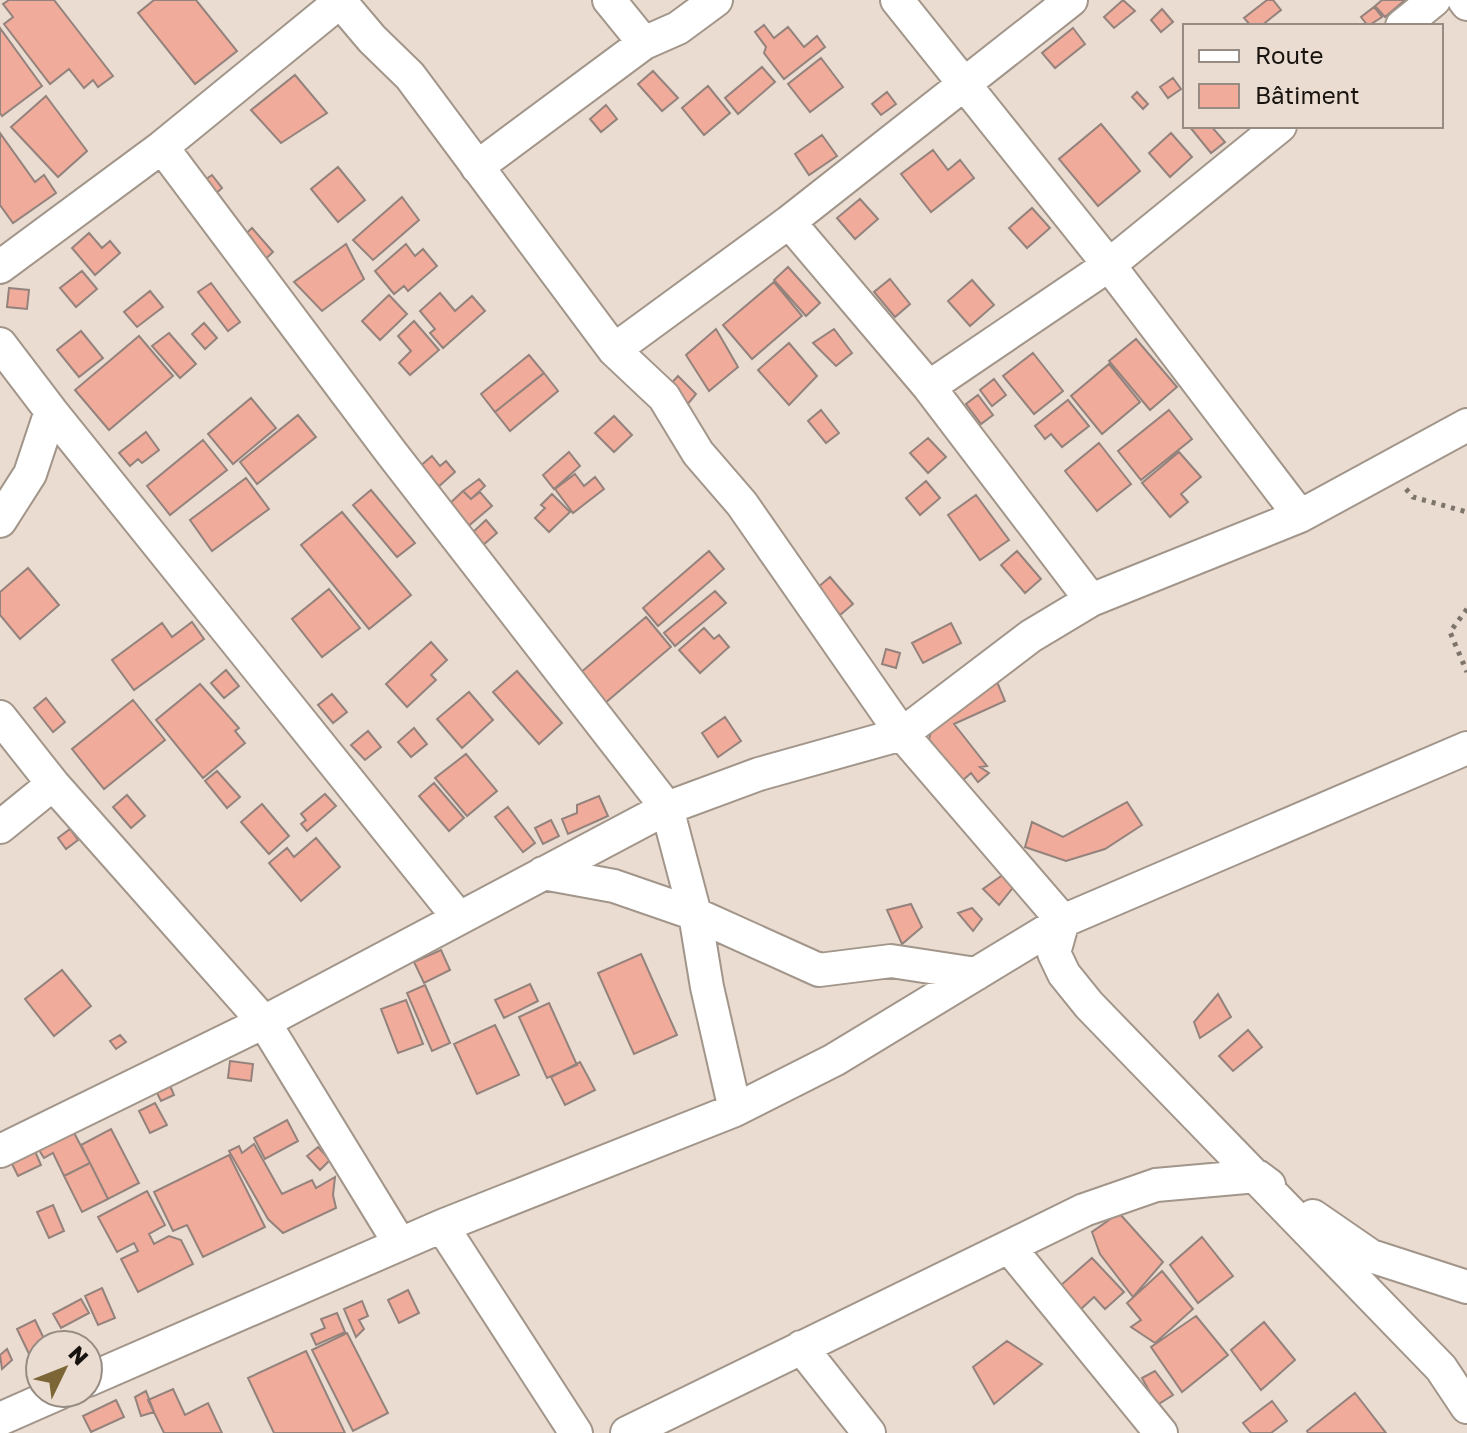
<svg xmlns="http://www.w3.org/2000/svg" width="1467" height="1433" viewBox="0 0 1467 1433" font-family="'Golos Text',sans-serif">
<rect width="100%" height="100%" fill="#eadcd0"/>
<!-- building -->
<path fill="#f0ab9a" stroke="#94827d" stroke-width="2" d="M9,0H54L113,76L98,87L93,80L84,88L69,69L50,84L4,24L13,17L3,4Z
M154,0H196L237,51L195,84L138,13Z
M1123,0L1135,11L1114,28L1104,17Z
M1267,0H1273L1281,10L1261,26H1251L1244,18Z
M1382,0H1405L1385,17L1375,6Z
M1374,7L1382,17L1368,26L1361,17Z
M1162,9L1173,22L1161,32L1151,20Z
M764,25L774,38L788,27L804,47L817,36L825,47L784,79L764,53L766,47L755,32Z
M0,28L42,86L2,116L0,113Z
M1073,28L1085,44L1055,68L1042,53Z
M821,58L843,87L810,112L788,84Z
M762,67L775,82L738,114L725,98Z
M653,71L678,98L662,111L638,84Z
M295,75L327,113L281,143L251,110Z
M1173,78L1181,89L1168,98L1160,87Z
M708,86L730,113L704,135L682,108Z
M887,92L896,104L881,115L872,104Z
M1137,92L1148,104L1143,109L1132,97Z
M46,96L87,151L58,177L11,127Z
M606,105L617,119L601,132L590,119Z
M1101,124L1140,171L1098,206L1059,159Z
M1189,126H1211L1225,142L1211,153Z
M0,133L35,182L44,175L56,193L13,223L0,205Z
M1171,133L1192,157L1170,177L1149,153Z
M822,135L837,156L809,175L795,154Z
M933,150L948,170L960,160L974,178L931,212L901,174Z
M338,167L365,200L338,222L311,189Z
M212,175L222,188L211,198L199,184Z
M402,197L419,220L373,260L353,240Z
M860,199L878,219L855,239L837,218Z
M1032,208L1050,228L1027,248L1009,228Z
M252,228L273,252L260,264L238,241Z
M89,233L102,248L110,241L120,253L95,275L72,248Z
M346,244L364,279L322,311L294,282Z
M406,244L415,256L423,249L437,266L408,291L404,286L394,294L375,271Z
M788,267L820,303L806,316L774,280Z
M82,271L97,289L76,307L60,288Z
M890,279L910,304L895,317L874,292Z
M972,280L994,305L970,326L948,301Z
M774,282L802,316L752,359L723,325Z
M211,283L240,322L228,331L198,292Z
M9,288L29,290L27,309L7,307Z
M150,291L163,307L137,327L124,312Z
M440,293L455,311L472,296L485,311L443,348L430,333L435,329L420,311Z
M389,295L407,314L380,340L362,321Z
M414,321L439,350L410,375L399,363L411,351L398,336Z
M204,323L217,338L205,349L192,334Z
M716,329L738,367L709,391L686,355Z
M834,329L852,353L836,366L813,343Z
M81,331L103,358L79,377L57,350Z
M169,333L196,364L180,378L152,346Z
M139,336L173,376L109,430L75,390Z
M1136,339L1177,387L1150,410L1109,361Z
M789,343L817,376L789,405L758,370Z
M1033,353L1063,391L1034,414L1003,376Z
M529,355L544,373L495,412L481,394Z
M1109,364L1140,402L1102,434L1071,396Z
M544,373L558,391L510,431L495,412Z
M678,376L696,394L682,411L668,387Z
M994,379L1006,395L992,406L980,390Z
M978,395L993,415L981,424L966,404Z
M251,398L276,428L233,464L208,434Z
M1068,400L1089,426L1062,447L1051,434L1045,439L1035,426Z
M821,410L839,433L826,443L808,421Z
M1169,410L1192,439L1141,480L1118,451Z
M298,415L316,437L257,484L240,462Z
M614,416L632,435L614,452L595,433Z
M146,432L159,450L142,463L138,459L130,466L119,453Z
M928,438L946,457L928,473L910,453Z
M203,440L227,470L170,515L147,486Z
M1099,443L1131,484L1097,511L1065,471Z
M569,452L580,466L554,489L543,475Z
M1179,452L1201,477L1181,494L1188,502L1170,517L1142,483Z
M432,456L440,466L446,461L455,472L437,488L419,467Z
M575,474L584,486L595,477L604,489L573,513L555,489Z
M246,478L269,509L212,551L190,520Z
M479,479L485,486L471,499L463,491Z
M926,481L940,498L920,515L906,498Z
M371,490L415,543L397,557L353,505Z
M463,491L471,499L480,492L492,506L466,528L447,506Z
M552,494L570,512L549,532L535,518L545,508L541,505Z
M976,495L1009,540L980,560L948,515Z
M342,512L411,595L369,629L301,545Z
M486,520L497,533L483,545L472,533Z
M709,551L724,569L658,626L643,608Z
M1017,551L1041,579L1025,593L1001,565Z
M28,568L59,605L20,639L0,615V592Z
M830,577L853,604L840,615L817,588Z
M329,589L360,628L322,657L292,619Z
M715,591L726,603L675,646L664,633Z
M646,617L671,647L598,709L573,679Z
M192,622L204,639L134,690L112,660L162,623L172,637Z
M951,623L961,643L923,663L912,643Z
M704,628L714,639L719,635L729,647L700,673L679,650Z
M431,642L447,660L431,675L436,680L407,707L386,684Z
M886,649L900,653L896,668L882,664Z
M226,670L239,686L224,698L211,683Z
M517,671L562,723L539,744L493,692Z
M995,677L1005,701L954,724L987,766L980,767L989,773L978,782L971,773L962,781L929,739L937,712Z
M200,684L239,728L235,731L245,743L203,778L156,720Z
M469,692L493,720L462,748L437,719Z
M332,694L347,712L333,723L318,705Z
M46,698L65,722L53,732L34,708Z
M133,700L165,740L104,789L72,749Z
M725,717L741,741L718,757L702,733Z
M414,728L427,744L411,757L398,742Z
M368,731L381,747L365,760L351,745Z
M466,754L497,791L467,816L435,778Z
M217,771L240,797L227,808L205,781Z
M434,783L464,818L449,831L419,796Z
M325,794L336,806L307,831L301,824L306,820L301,814Z
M127,795L145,816L131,828L113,807Z
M599,796L608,816L568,834L562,819L577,813V805Z
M1127,802L1142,825L1105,849L1066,861L1025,847L1032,822L1063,837Z
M262,804L289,836L269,854L241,822Z
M508,807L535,843L523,852L495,817Z
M551,820L559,836L543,844L535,828Z
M70,829L78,840L66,849L58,838Z
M316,838L340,867L301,901L269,863L287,848L294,857Z
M1004,874L1015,885L999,905L983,889Z
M911,904L922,927L902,944L887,910Z
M972,908L982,919L973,931L958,913Z
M441,950L450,970L424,983L414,962Z
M641,954L677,1035L634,1054L598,973Z
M62,970L91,1006L54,1036L25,999Z
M530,984L538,1001L504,1018L495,1000Z
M425,985L450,1043L432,1051L407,993Z
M1218,994L1231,1017L1200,1038L1194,1022Z
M406,1000L423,1044L398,1053L381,1009Z
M549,1003L577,1065L547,1078L519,1017Z
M495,1025L519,1075L477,1094L454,1044Z
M1248,1030L1262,1047L1233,1071L1219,1056Z
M120,1035L126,1042L116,1049L110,1041Z
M230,1061L253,1064L251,1081L228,1078Z
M580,1062L595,1090L565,1105L551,1077Z
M168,1081L174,1095L161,1101L154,1087Z
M155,1103L167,1125L150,1133L139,1111Z
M287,1120L298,1141L265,1159L254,1138Z
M72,1129L90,1163L64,1176L53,1153L44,1158L37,1147Z
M111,1129L139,1183L108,1199L81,1145Z
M254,1144L282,1194L312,1180L316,1188L335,1177L333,1195L336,1208L283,1233L268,1219L229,1151L239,1146L242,1153Z
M318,1147L330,1160L320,1170L307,1156Z
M34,1149L41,1165L18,1176L10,1160Z
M229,1155L265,1227L203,1257L187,1225L173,1231L154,1192Z
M90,1163L108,1199L82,1212L64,1176Z
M147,1191L165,1225L149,1234L154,1244L169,1236L181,1240L193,1264L138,1292L121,1259L138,1251L134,1243L117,1252L98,1217Z
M53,1205L64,1231L49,1238L37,1212Z
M1119,1213L1163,1262L1133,1297L1100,1254L1092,1232Z
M1202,1237L1233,1276L1198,1303L1170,1265Z
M1092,1258L1124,1292L1105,1309L1094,1297L1080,1310L1060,1286Z
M1162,1271L1193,1309L1155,1343L1131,1327L1141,1320L1127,1303Z
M102,1288L115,1318L98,1325L85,1296Z
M408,1290L419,1313L399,1323L388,1300Z
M81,1299L89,1313L61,1328L53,1314Z
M362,1301L368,1316L359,1320L364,1329L356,1337L344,1309Z
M337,1313L345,1332L316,1345L311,1334L325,1328L321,1319Z
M1196,1316L1228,1355L1182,1392L1151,1347Z
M35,1320L47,1345H40V1352L30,1356L17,1329Z
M1264,1322L1295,1360L1261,1390L1231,1350Z
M347,1333L388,1413L353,1431L312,1350Z
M1007,1341L1042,1364L994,1404L973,1367Z
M7,1349L12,1360L2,1369L0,1355Z
M306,1351L345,1433H274L248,1378Z
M1155,1371L1173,1395L1157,1405L1142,1378Z
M173,1389L185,1415L208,1403L222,1433H164L148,1400Z
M146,1391L154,1412L141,1416L135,1397Z
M1355,1393L1386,1433H1308L1307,1431Z
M116,1400L124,1417L91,1432L83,1416Z
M1272,1401L1287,1421L1271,1433H1251L1243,1423Z"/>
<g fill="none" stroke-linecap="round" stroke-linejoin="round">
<defs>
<path id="street" d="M339,0L372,39L410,76L614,350L664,397L698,453L742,504L902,734L1063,921L1054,953L1064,974L1089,1005L1441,1368L1467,1407
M609,0L644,43
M897,0L1109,265L1300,516
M1464,0L1467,4
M1402,26L1434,0
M162,147L390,451L667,808L695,914L819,970L891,961L976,974
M477,167L644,43L678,28L716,0
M789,222L929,387L1091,600
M0,267L162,147L342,0
M0,344L51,411L458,917
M614,350L789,222L1071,0
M929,387L1109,265L1280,126
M0,521L30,474L51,411
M0,717L53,784L264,1022L400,1244
M0,827L53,784
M543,873L614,886L695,914L707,987L735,1110
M0,1151L264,1022L667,808L759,774L902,734L1031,636L1091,600L1300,516L1467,425
M1313,1216L1371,1256L1467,1287
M442,1226L576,1433
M1009,1247L1161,1433
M801,1347L869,1433
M88,1380L442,1226L735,1110L834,1060L1063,921L1467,748
M0,1419L59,1393
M627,1433L1084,1210L1156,1185L1257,1176L1269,1185"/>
</defs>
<!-- street casing -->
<use href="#street" stroke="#a2958a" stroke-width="36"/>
<!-- path -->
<path stroke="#7d746c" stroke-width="5" stroke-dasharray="4 6" stroke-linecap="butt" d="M1406,489L1413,497L1467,512
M1467,609L1450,632L1467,672"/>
<!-- street -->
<use href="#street" stroke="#fff" stroke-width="32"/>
</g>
<!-- legend -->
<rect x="1183" y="24" width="260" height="104" fill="#eadcd0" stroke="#968c83" stroke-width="2"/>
<rect x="1199" y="50" width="40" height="12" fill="#ffffff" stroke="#968c83" stroke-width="2"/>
<text x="1255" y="64" font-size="24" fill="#18130f">Route</text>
<rect x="1199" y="84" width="40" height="24" fill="#f0ab9a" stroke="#968c83" stroke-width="2"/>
<text x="1255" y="104" font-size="24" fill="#18130f">Bâtiment</text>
<!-- north arrow -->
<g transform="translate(64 1369) rotate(47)"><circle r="38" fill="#eadcd0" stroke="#968c83" stroke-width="2"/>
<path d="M0-6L14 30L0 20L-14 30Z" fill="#7c6635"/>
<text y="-12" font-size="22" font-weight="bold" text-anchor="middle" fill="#18130f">N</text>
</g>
</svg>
